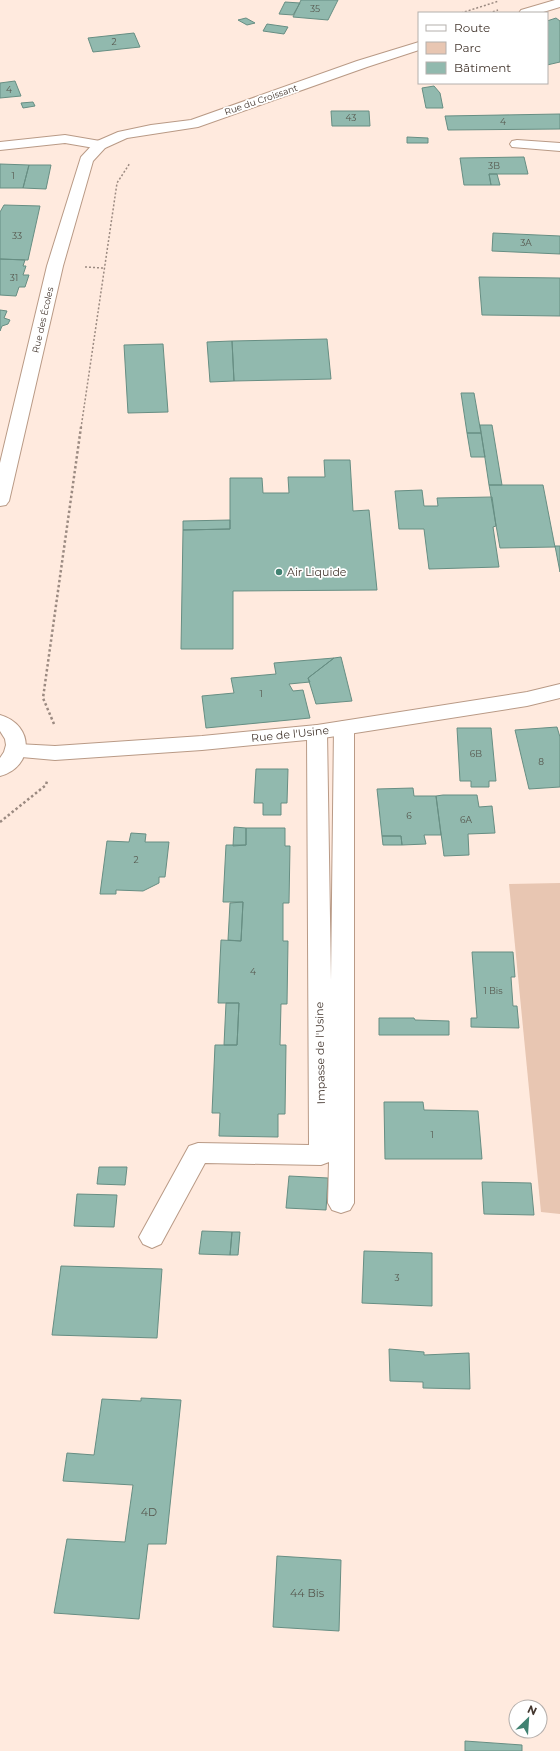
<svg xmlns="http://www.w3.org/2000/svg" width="560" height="1751" viewBox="0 0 560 1751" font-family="Montserrat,sans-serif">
<rect width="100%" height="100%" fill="#ffeade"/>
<!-- green -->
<path fill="#e8c6b2" d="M560,883V1214L541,1212L509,884Z"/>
<!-- building -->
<path fill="#91b9ae" stroke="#678e83" d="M301,0H338L328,20L293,17Z
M285,2L300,3L293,15L279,14Z
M246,18L255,23L247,25L238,20Z
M556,18L560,21V62L547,65V21Z
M267,24L288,27L284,34L263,31Z
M134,33L140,47L93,52L88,38Z
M15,81L21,96L0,98V83Z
M434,86L440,93L443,108H426L422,88Z
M33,102L35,106L23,108L21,103Z
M331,111H369L370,126H332Z
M560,114V129L448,130L445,116Z
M407,137L428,138V143H407Z
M524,157L528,174H489L491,185H464L460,158Z
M0,164L29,165L23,188H0Z
M29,165H51L46,189L23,188Z
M489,174H497L500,185H491Z
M4,205L40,206L28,260L0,259V212Z
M493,233L560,236V254L492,251Z
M0,259L25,260L23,266H26L23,275H29L25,287H19L16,296L0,295Z
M479,277L560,278V316L482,315Z
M0,310L7,311L4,318L10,320L8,324L2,326L0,331Z
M327,339L331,379L234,381L232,341Z
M232,341L234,381L210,382L207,342Z
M163,344L168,412L128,413L124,345Z
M461,393H474L481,433H467Z
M480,425H492L502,485H489Z
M467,433H481L485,457H471Z
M324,460H350L353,511L369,510L377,590L233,591V649H181L183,530L230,529V478H262L263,493H289L288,477H325Z
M489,485H543L555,547L500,548Z
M422,490L424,506H438L437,498L492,497L496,526L493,527L499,567L429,569L424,529H399L395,491Z
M230,520V529L183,530V521Z
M555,546H560V572Z
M341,657L352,701L316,704L308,678L334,658Z
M334,658L308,678L310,682L289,684L293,691L303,690L310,718L206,728L202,696L234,693L231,678L276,674L274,663Z
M557,727L560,737V787L529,789L515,730Z
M457,728H491L496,781H489V787H471V781H460Z
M256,769H288L287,803H281V815H263V803H254Z
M413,788L414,796H436L441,835H424L426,844L402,845L401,836H382L377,789Z
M443,795H477L479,807L492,806L495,833L468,834L469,855L444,856L436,796Z
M234,827L246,828V845L233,846Z
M246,828H285V846H290L289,903H283V941H288L287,1004H281L280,1045H286L285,1114H278V1137L219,1136L220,1113H212L215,1045H237L239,1003H218L221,940L241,941L243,902H223L226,845H246Z
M131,833L146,834L145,842H169L165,877H159V883L143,891L116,890V894H100L107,841L129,842Z
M382,836H401L402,845H383Z
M243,902L241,941L228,940L230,903Z
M472,952H513L515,977H511L513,1006H517L519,1028L471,1027V1018H477Z
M226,1003H239L237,1045H224Z
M379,1018H414L415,1020L449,1021V1035H379Z
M384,1102H423L424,1110L478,1111L482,1159H385Z
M99,1167H127L125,1185L97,1184Z
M289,1176L328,1178L326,1210L286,1208Z
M482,1182L531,1183L534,1215L484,1214Z
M77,1194L117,1195L114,1227L74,1226Z
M202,1231L232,1232L230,1255L199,1254Z
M232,1232H240L238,1255H230Z
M364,1251L432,1253V1306L362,1303Z
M61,1266L162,1269L157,1338L52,1335Z
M389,1349L424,1352V1355L469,1353L470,1389L423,1388V1382L390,1381Z
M141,1398L181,1400L166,1544H148L139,1619L54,1613L67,1539L125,1542L133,1485L63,1481L67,1453L94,1455L102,1399L141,1401Z
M277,1556L341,1560L339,1631L273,1627Z
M465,1741L522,1745V1751H465Z"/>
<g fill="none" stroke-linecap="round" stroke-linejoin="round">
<defs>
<path id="lane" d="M517,140L560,143V151L512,147L510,144L512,141Z
M344,721L351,723L354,728V1203L350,1210L341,1213L332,1210L328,1203L329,1162L321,1165L205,1163L161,1244L152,1248L143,1244L139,1237L189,1146L198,1143L309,1145L307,732L310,727L317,725L324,727L327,732L331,980L334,728L337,723Z"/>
<path id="street" d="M65,135L100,141L105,142L107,145L105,148L100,149L65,143L0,150V142Z
M560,684V698L527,706L317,739L202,750L55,760L10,756L7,751L10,746L17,744L55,746L202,736L317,725L527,692Z"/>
<path id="secondary" d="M555,0H560V7L540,13H519L521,10Z
M419,42V50L367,67L198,127L127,138L105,148L93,161L63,266L9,501L6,505L0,506V463L47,266L81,157L95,142L118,132L151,125L191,120L357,61Z
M0,715C35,725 34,767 0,776V758L4,752L6,745L5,739L0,731Z"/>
</defs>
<!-- lane casing -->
<use href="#lane" stroke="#b99a86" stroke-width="2"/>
<!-- street casing -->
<use href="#street" stroke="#b99a86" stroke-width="2"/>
<!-- secondary casing -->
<use href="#secondary" stroke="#b99a86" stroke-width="2"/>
<!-- path-far1 -->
<path stroke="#9b8a81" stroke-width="1.5" stroke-dasharray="2 2" stroke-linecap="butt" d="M461,13L499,1
M489,13L498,10
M85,267L103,268
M81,428L117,183L130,163"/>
<!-- path -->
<path stroke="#9b8a81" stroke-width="2.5" stroke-dasharray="2.5 2.5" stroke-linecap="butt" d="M54,724L43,698L81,427
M0,822L46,785L47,781"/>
<!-- lane -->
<use href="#lane" fill="#fff" fill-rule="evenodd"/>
<!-- street -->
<use href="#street" fill="#fff" fill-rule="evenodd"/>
<!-- secondary -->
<use href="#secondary" fill="#fff" fill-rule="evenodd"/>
</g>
<!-- markers -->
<circle fill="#418272" stroke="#fff" stroke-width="1.5" cx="279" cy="572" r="4"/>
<g text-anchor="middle" stroke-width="3.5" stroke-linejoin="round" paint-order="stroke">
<!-- number labels -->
<g font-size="9" fill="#57584f">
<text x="315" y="12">35</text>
<text x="114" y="45">2</text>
<text x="9" y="93">4</text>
<text x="351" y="121">43</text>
<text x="503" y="125">4</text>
<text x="494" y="169">3B</text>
<text x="13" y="179">1</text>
<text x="17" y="239">33</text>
<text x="526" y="246">3A</text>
<text x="14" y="281">31</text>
<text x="261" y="697">1</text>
<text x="476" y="757">6B</text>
<text x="541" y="765">8</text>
<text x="409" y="819">6</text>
<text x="466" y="823">6A</text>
<text x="136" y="863">2</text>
<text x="253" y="975">4</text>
<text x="493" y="994">1 Bis</text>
<text x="432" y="1138">1</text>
<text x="397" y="1281">3</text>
</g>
<!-- far-street labels -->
<g font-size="9" fill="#44372f" stroke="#fff">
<text transform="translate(261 100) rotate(-19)" y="3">Rue du Croissant</text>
<text transform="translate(43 320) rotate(-77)" y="3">Rue des Écoles</text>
</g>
<!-- poi labels -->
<g font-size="11" fill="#44372f" stroke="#fff" text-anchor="start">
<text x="287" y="576">Air Liquide</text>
</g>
<!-- street labels -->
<g font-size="11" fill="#44372f" stroke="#fff">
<text transform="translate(290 734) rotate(-6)" y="4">Rue de l'Usine</text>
<text transform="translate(320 1053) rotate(-91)" y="4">Impasse de l'Usine</text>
</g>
<!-- near-number labels -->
<g font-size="11" fill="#57584f">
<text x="149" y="1516">4D</text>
<text x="307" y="1597">44 Bis</text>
</g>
</g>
<!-- legend -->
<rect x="418" y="12" width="130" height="72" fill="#ffffff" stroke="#b4afac"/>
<rect x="426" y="25" width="20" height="6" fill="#ffffff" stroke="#b4afac"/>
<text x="454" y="32" font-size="12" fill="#44372f">Route</text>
<rect x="426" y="42" width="20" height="12" fill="#e8c6b2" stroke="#b4afac"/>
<text x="454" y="52" font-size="12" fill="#44372f">Parc</text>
<rect x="426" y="62" width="20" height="12" fill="#91b9ae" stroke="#b4afac"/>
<text x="454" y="72" font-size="12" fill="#44372f">Bâtiment</text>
<!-- north arrow -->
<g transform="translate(528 1719) rotate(25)"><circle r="19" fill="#ffffff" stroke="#b4afac"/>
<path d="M0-3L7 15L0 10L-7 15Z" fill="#418272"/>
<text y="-6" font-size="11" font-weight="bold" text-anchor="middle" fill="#44372f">N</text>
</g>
</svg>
